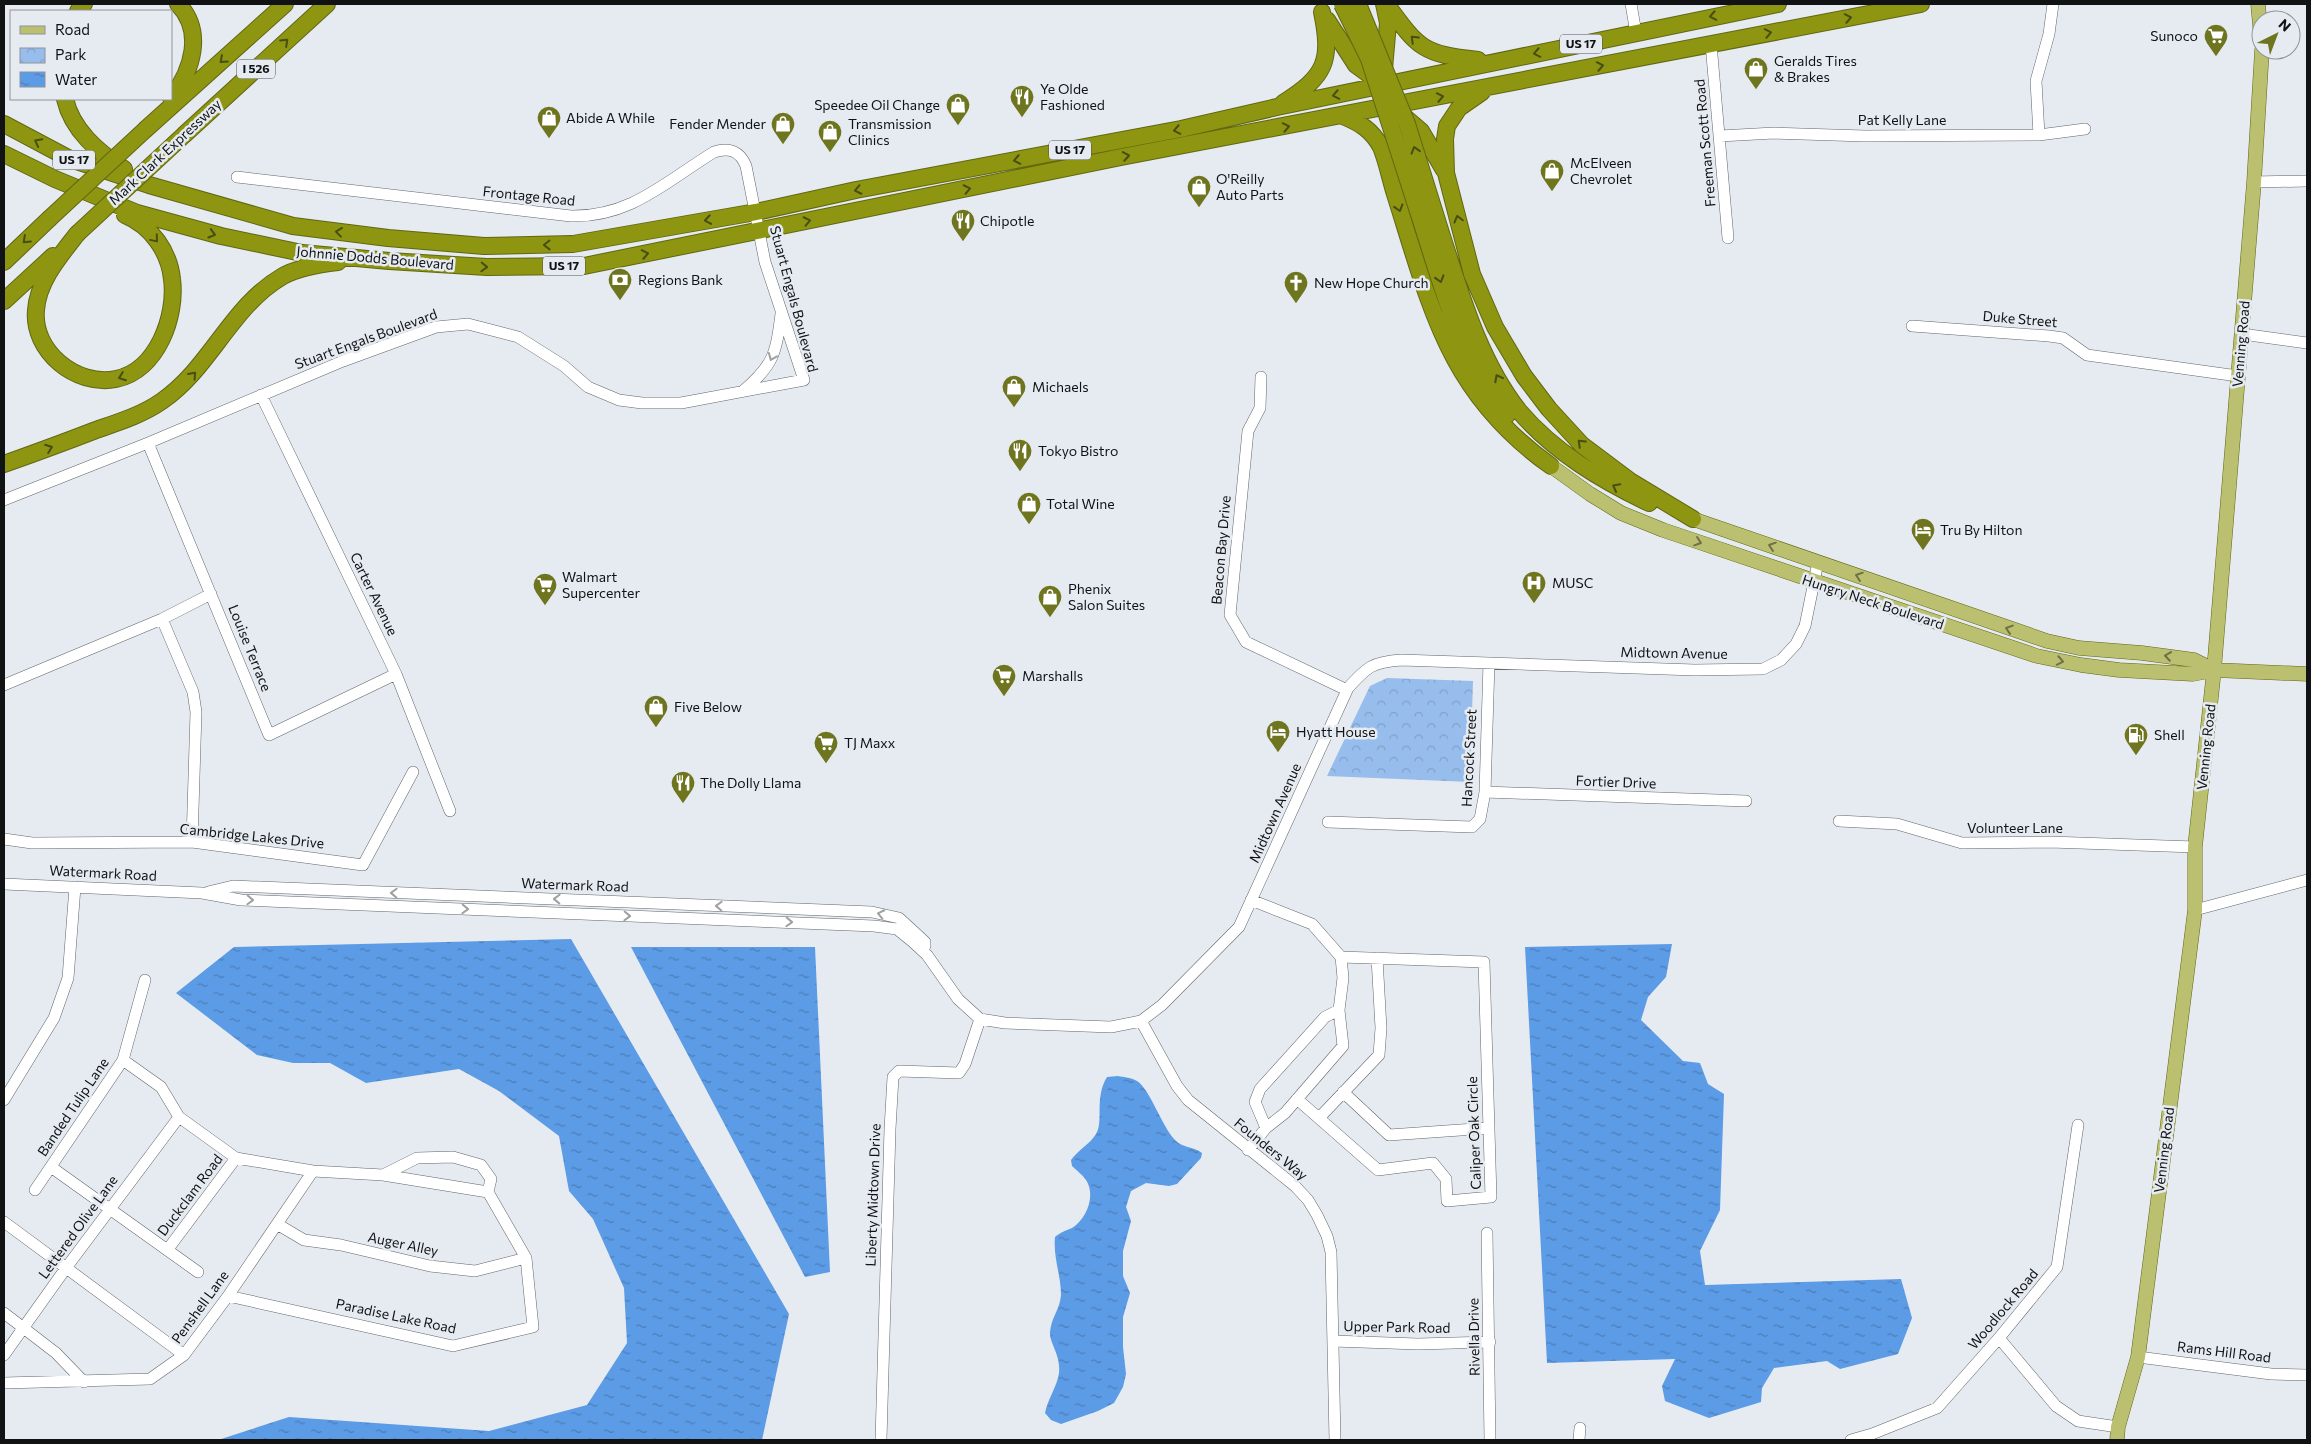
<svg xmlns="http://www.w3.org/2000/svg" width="2311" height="1444" viewBox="0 0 2311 1444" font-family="Commissioner,sans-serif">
<defs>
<pattern id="park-crowns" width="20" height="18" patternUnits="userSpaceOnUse" patternTransform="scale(1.25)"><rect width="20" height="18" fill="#97bded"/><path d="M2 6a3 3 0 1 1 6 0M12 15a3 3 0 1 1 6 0" fill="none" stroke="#81a1ca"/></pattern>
<pattern id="water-ripples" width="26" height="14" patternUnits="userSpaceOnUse" patternTransform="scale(1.25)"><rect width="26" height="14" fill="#5c9be5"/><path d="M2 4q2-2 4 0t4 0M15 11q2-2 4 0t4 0" fill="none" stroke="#4b7db8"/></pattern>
</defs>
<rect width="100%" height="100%" fill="#e6ebf1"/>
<!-- park -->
<path fill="url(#park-crowns)" d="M1387,678L1473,681L1470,782L1327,776L1370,686Z"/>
<!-- water -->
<path fill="url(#water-ripples)" d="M571,939L789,1314L762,1440H218L289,1417L489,1431L587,1405L627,1343L624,1288L593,1219L569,1191L559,1136L499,1091L459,1069L366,1083L330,1063H293L257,1055L176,993L234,947Z
M1672,944L1666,977L1648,997L1641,1020L1683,1061L1700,1063L1708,1084L1724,1094L1720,1210L1700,1251L1705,1285L1901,1279L1912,1318L1898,1354L1840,1369L1827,1361L1774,1368L1762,1388L1761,1402L1709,1418L1665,1401L1662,1386L1675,1359L1547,1363L1525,947Z
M631,947H815L830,1272L805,1277Z
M1118,1076C1124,1077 1132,1078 1137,1081C1150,1089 1161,1125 1175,1140C1182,1148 1193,1146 1202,1153L1201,1158L1177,1184L1169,1186L1146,1183L1131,1191L1126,1207L1131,1221L1123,1251V1276L1130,1293L1123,1317V1347L1126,1374L1123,1387L1114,1403L1098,1411L1061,1424L1051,1420L1045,1413C1048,1398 1057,1387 1059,1373C1061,1355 1049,1343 1050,1332C1051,1318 1060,1309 1061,1295C1061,1275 1053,1258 1055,1237C1061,1232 1065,1231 1072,1228C1087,1219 1096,1195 1086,1180C1083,1175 1076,1170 1072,1166L1071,1160C1078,1150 1090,1144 1096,1134C1104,1121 1094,1098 1107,1077Z"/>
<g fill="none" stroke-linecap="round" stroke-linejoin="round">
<defs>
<path id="minor" d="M1631,4L1636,33
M1711,44L1728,238
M2039,135L2036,81L2049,34L2053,4
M1720,136L1774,133L1865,136L2039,135L2085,129
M2254,182L2307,181
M1912,326L2049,336L2063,338L2087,355L2238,376
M2242,334L2307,343
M1261,377L1260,408L1248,431L1230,615L1246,642L1347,690
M743,391C774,365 776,353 781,314
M261,395L396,674L450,811
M148,443L269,735L396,674
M4,500L148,443L343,361L436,327L468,324L518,337L564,366L588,387L619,400L642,403H681L804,380L765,262L746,166C740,151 729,147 714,152C665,182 631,217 571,216L237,177
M162,619L193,692L196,712L192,842
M4,685L162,619L211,594
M1485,792L1746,801
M1839,821L1897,824L1962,843L2050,842L2195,847
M1328,822L1472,827L1480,819L1485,792L1489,663
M4,839L32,843L192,842L363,865L413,772
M4,884L202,893L241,900L874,926L897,929L913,942L927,955L958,999L980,1019L1005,1023L1111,1027L1141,1021L1162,1005L1239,927L1348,688C1367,667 1372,662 1401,660L1695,670L1763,669L1781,660L1796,644L1805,626L1818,562
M208,892L233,886L872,912L899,918L925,942V946
M2195,910L2307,880
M1141,1021L1177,1086L1188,1100L1295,1186L1308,1200L1317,1215L1327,1236L1331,1252L1335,1440
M123,1060L161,1087L179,1117L236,1158L313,1171L383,1175L488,1192L526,1258L533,1327L453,1346L228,1296
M1343,1092L1389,1135L1489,1128
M1297,1099L1378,1170L1433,1163L1446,1179L1447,1201L1491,1197L1484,962L1341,957
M4,1100L54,1018L68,978L75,887
M1319,1118L1379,1055L1381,1028L1377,958
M1266,1128L1255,1102L1260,1089L1325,1017L1339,1010
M1248,1150L1266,1128L1285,1113L1343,1046L1339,1010L1343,978L1341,957L1312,924L1251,900
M51,1167L198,1272
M383,1175L417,1158L453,1157L481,1165L491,1179L488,1192
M35,1190L123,1060L145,980
M4,1222L184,1355
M277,1224L304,1240L341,1245L430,1266L475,1271L526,1258
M1487,1233L1490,1440
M168,1249L236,1158
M4,1313L56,1353L84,1382
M1999,1338L2056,1406L2078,1421L2118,1427
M1333,1341L1418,1344L1490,1342
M4,1355L66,1268L179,1117
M2138,1357L2271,1374L2307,1375
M4,1383L150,1379L184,1355L228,1296L313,1171
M881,1440L890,1129L893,1077L899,1071L959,1073L965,1064L980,1019
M1579,1440L1580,1428
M1851,1440L1872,1434L1937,1408L1999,1338L2057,1267L2078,1125"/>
<path id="major" d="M2258,4L2261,36
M1551,466L1590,494L1621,513L1663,530L2037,656L2081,665L2119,670L2193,674L2214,670L2307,674
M1693,519L2047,641L2079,648L2142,653L2194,660L2214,670
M2117,1440L2118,1427L2138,1357L2195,910V847L2214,670L2254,182L2262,50"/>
<path id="highway" d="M1387,5C1419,49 1423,54 1478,60
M78,11L84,4
M1327,20L1356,65L1382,84
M1384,69L1388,23L1384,4
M1482,92L1459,108L1447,126L1445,139L1446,173L1472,274L1495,327L1524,376L1549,409L1582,445L1630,481L1693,519
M171,98C193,70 204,31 178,4
M65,99C72,130 98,152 124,169
M1283,103C1326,76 1332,61 1322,12
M1400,113L1421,131L1444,170
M1343,116C1360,123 1372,130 1381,147C1387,162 1390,178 1395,194C1431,308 1448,393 1551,466
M4,124L70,159L149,185L293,226L388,238L484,246L573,244L756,212L856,190L1181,129L1277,107L1778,4
M146,129L285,4
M185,134L327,4
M4,154L55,179L137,213L221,236L302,253L389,261L487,267L584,266L1121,157L1921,4
M1440,230C1460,291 1478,359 1519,411C1554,452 1601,480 1649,503
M1425,233C1445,297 1463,363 1507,415
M77,234C60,256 38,281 36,310C32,351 76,387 116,379C157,371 177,316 172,279C169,251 151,226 125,215
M4,262L49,219
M4,301L53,256
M4,464C35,453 65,442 96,430C119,422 142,415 162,401C211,367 231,306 283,276C299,267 320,264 338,262"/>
</defs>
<!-- minor casing -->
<use href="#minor" stroke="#61666b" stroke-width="12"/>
<!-- major casing -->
<use href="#major" stroke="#616712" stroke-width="15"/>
<!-- highway casing -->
<use href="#highway" stroke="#616712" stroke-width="18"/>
<!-- minor -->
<use href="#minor" stroke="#fff" stroke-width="11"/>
<!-- major -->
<use href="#major" stroke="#bbbf70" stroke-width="14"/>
<!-- highway -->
<use href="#highway" stroke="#8d9511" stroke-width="16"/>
<defs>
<path id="highway-bridge" d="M1342,4L1369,59L1425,233
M1358,4L1407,124L1440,230
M49,219L146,129
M77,234L185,134"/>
</defs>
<!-- highway-bridge casing -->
<use href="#highway-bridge" stroke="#616712" stroke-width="18" stroke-linecap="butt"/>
<!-- highway-bridge -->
<use href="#highway-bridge" stroke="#8d9511" stroke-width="16"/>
</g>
<!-- one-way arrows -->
<defs><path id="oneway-chevron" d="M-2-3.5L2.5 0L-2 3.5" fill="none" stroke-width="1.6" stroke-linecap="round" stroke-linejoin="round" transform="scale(1.25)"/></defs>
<g stroke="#484d13">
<use href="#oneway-chevron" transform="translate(1713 16) rotate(169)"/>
<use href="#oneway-chevron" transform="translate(1848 18) rotate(-11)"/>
<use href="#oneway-chevron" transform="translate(1768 33) rotate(-11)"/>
<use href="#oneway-chevron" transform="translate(1414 39) rotate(-136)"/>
<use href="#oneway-chevron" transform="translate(285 42) rotate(-43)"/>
<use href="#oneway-chevron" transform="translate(1537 53) rotate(169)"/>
<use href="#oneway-chevron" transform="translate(223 60) rotate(138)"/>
<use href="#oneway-chevron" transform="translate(1600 66) rotate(-11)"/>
<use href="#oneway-chevron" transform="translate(1336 95) rotate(169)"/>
<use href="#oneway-chevron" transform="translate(1440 97) rotate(-11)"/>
<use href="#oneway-chevron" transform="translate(1286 127) rotate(-11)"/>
<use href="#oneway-chevron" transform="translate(1177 130) rotate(169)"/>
<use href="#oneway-chevron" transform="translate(38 142) rotate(-152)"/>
<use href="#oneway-chevron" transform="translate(1415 150) rotate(-107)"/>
<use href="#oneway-chevron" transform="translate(1126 156) rotate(-10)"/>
<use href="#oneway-chevron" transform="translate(1017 160) rotate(169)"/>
<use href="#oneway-chevron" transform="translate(967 189) rotate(-12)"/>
<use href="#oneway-chevron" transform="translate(858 190) rotate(168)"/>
<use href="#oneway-chevron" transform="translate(1399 208) rotate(73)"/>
<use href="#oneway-chevron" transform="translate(1458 219) rotate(-105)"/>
<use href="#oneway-chevron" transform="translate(708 220) rotate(170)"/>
<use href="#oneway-chevron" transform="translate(807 221) rotate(-12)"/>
<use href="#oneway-chevron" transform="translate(339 232) rotate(-173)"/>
<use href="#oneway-chevron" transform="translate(212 234) rotate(16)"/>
<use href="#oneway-chevron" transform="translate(155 239) rotate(50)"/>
<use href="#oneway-chevron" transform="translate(26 240) rotate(137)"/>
<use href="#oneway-chevron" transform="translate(547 245) rotate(179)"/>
<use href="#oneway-chevron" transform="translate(645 254) rotate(-11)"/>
<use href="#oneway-chevron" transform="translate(484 267) rotate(2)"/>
<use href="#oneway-chevron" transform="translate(1440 279) rotate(73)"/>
<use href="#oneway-chevron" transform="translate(193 375) rotate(-48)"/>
<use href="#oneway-chevron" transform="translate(122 377) rotate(159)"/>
<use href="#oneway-chevron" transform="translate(1498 378) rotate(-118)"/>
<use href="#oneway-chevron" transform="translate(1581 443) rotate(-136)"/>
<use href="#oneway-chevron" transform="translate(49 448) rotate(-20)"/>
<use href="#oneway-chevron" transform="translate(1616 487) rotate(-152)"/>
</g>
<g stroke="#9fa0a1">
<use href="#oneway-chevron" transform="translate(772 357) rotate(112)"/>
<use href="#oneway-chevron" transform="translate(394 893) rotate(-178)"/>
<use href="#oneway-chevron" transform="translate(557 899) rotate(-178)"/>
<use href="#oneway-chevron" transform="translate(250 900) rotate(2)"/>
<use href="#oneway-chevron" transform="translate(719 906) rotate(-178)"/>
<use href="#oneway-chevron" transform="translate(465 909) rotate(2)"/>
<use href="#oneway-chevron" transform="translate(881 914) rotate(-168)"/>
<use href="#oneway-chevron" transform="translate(627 916) rotate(2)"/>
<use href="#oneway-chevron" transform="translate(789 922) rotate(2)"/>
</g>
<g stroke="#6e7147">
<use href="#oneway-chevron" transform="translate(1698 542) rotate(19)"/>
<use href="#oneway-chevron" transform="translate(1772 546) rotate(-161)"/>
<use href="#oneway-chevron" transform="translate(1859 576) rotate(-161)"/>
<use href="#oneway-chevron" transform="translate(2009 629) rotate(-162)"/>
<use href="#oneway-chevron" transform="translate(2168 656) rotate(-172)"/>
<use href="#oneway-chevron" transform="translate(2060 661) rotate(11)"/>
</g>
<!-- icons -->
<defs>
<symbol id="supermarket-pin" viewBox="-11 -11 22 30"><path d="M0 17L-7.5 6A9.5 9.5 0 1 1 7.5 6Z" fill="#6f751e" stroke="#e6ebf1"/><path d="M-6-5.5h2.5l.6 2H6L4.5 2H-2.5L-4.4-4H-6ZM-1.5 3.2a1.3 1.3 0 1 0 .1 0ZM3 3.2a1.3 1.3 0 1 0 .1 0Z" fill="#fff"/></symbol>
<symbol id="shop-pin" viewBox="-11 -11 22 30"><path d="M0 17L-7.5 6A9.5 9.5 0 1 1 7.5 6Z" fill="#6f751e" stroke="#e6ebf1"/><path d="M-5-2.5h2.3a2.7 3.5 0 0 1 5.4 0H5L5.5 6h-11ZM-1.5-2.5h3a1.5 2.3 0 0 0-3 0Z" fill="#fff"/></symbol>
<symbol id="restaurant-pin" viewBox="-11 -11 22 30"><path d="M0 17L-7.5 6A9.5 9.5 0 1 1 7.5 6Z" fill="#6f751e" stroke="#e6ebf1"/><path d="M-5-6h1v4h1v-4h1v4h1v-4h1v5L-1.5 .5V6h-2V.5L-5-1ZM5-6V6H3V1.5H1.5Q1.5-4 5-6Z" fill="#fff"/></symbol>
<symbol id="bank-pin" viewBox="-11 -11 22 30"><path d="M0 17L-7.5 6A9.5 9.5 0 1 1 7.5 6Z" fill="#6f751e" stroke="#e6ebf1"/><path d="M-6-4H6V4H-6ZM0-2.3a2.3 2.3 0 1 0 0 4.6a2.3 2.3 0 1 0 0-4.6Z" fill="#fff"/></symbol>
<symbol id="church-pin" viewBox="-11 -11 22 30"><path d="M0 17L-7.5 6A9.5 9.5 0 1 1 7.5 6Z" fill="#6f751e" stroke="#e6ebf1"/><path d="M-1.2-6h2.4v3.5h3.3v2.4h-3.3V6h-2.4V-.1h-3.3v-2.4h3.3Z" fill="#fff"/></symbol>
<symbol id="hotel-pin" viewBox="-11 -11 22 30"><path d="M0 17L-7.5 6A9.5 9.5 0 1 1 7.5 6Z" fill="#6f751e" stroke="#e6ebf1"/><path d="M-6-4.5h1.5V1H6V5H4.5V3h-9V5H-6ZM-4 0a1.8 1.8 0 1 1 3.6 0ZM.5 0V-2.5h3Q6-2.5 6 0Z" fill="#fff"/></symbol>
<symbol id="hospital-pin" viewBox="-11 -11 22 30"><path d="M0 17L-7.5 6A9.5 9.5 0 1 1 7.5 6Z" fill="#6f751e" stroke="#e6ebf1"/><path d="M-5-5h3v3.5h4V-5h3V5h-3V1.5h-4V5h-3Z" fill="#fff"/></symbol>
<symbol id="fuel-pin" viewBox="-11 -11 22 30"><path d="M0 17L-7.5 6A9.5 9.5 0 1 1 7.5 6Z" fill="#6f751e" stroke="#e6ebf1"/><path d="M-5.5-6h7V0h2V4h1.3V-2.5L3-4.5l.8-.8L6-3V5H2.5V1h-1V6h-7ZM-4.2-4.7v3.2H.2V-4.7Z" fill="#fff"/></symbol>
</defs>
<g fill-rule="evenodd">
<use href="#supermarket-pin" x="2202" y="22" width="28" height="38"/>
<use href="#shop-pin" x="1742" y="55" width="28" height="38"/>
<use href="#restaurant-pin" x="1008" y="83" width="28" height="38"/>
<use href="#shop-pin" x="944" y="91" width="28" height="38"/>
<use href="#shop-pin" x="535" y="104" width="28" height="38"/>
<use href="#shop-pin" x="769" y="110" width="28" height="38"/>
<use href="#shop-pin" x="816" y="118" width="28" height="38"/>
<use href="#shop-pin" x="1538" y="157" width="28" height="38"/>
<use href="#shop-pin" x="1185" y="173" width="28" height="38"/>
<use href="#restaurant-pin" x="949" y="207" width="28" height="38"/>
<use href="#bank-pin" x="606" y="266" width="28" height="38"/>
<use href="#church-pin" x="1282" y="269" width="28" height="38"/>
<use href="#shop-pin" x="1000" y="373" width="28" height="38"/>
<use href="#restaurant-pin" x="1006" y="437" width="28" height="38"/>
<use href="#shop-pin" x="1015" y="490" width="28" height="38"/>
<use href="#hotel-pin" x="1909" y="516" width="28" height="38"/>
<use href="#hospital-pin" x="1520" y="569" width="28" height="38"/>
<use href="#supermarket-pin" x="531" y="571" width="28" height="38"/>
<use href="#shop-pin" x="1036" y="583" width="28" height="38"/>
<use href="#supermarket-pin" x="990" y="662" width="28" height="38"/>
<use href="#shop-pin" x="642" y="693" width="28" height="38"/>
<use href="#hotel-pin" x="1264" y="718" width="28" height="38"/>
<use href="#fuel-pin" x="2122" y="721" width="28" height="38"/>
<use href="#supermarket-pin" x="812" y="729" width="28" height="38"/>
<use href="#restaurant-pin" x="669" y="769" width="28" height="38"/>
</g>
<g text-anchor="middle" stroke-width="5" stroke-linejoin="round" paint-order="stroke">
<!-- shield labels -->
<g fill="#e6ebf1" stroke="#505356" stroke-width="1">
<rect x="1560" y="34.5" width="42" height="19" rx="4"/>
<rect x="237" y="59.5" width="38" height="19" rx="4"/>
<rect x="1049" y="140.5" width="42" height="19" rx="4"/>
<rect x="53" y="150.5" width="42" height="19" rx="4"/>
<rect x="543" y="256.5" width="42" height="19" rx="4"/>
</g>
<g font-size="12" font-weight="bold" fill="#101214">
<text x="1581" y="48">US 17</text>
<text x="256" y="73">I 526</text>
<text x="1070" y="154">US 17</text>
<text x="74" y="164">US 17</text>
<text x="564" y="270">US 17</text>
</g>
<!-- poi labels -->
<g font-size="14" fill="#101214" stroke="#e6ebf1" text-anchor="start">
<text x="2198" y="41" text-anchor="end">Sunoco</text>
<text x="1774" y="66">Geralds Tires<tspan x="1774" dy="16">&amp; Brakes</tspan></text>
<text x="1040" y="94">Ye Olde<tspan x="1040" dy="16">Fashioned</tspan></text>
<text x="940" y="110" text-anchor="end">Speedee Oil Change</text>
<text x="566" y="123">Abide A While</text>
<text x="766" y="129" text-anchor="end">Fender Mender</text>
<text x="848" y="129">Transmission<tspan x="848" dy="16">Clinics</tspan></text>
<text x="1570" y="168">McElveen<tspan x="1570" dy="16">Chevrolet</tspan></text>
<text x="1216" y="184">O'Reilly<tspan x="1216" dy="16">Auto Parts</tspan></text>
<text x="980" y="226">Chipotle</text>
<text x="638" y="285">Regions Bank</text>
<text x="1314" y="288">New Hope Church</text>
<text x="1032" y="392">Michaels</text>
<text x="1038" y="456">Tokyo Bistro</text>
<text x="1046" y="509">Total Wine</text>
<text x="1940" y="535">Tru By Hilton</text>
<text x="562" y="582">Walmart<tspan x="562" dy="16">Supercenter</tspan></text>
<text x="1552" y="588">MUSC</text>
<text x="1068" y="594">Phenix<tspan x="1068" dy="16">Salon Suites</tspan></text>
<text x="1022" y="681">Marshalls</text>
<text x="674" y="712">Five Below</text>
<text x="1296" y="737">Hyatt House</text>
<text x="2154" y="740">Shell</text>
<text x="844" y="748">TJ Maxx</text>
<text x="700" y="788">The Dolly Llama</text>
</g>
<!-- street labels -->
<g font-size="14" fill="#101214" stroke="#e6ebf1">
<text x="1902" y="125">Pat Kelly Lane</text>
<text transform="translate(1705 143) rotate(-95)" y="5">Freeman Scott Road</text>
<text transform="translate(165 152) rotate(-43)" y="5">Mark Clark Expressway</text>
<text transform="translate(529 196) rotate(6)" y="5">Frontage Road</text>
<text transform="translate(375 258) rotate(5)" y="5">Johnnie Dodds Boulevard</text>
<text transform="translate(794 299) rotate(75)" y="5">Stuart Engals Boulevard</text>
<text transform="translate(2020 319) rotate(5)" y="5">Duke Street</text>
<text transform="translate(366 339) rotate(-20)" y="5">Stuart Engals Boulevard</text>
<text transform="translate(2241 344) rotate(-85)" y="5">Venning Road</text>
<text transform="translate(1221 550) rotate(-85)" y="5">Beacon Bay Drive</text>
<text transform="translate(374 594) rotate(64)" y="5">Carter Avenue</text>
<text transform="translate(1873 602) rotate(18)" y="5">Hungry Neck Boulevard</text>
<text transform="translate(250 648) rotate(68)" y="5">Louise Terrace</text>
<text transform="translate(1674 653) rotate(1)" y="5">Midtown Avenue</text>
<text transform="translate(2206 747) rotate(-84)" y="5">Venning Road</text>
<text transform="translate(1469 758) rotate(-87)" y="5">Hancock Street</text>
<text transform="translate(1616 782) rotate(2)" y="5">Fortier Drive</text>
<text transform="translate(1275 813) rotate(-66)" y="5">Midtown Avenue</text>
<text x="2015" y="833">Volunteer Lane</text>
<text transform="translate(252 836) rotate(6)" y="5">Cambridge Lakes Drive</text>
<text transform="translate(103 873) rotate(3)" y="5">Watermark Road</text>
<text transform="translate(575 885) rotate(2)" y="5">Watermark Road</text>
<text transform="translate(73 1107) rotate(-56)" y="5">Banded Tulip Lane</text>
<text transform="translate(1474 1133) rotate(-92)" y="5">Caliper Oak Circle</text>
<text transform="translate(1271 1149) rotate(39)" y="5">Founders Way</text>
<text transform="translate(2164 1150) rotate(-83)" y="5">Venning Road</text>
<text transform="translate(190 1195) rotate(-53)" y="5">Duckclam Road</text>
<text transform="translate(873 1195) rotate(-88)" y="5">Liberty Midtown Drive</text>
<text transform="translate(78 1227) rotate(-54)" y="5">Lettered Olive Lane</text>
<text transform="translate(403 1244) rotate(12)" y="5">Auger Alley</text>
<text transform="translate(200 1307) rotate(-54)" y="5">Penshell Lane</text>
<text transform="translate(2003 1309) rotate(-50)" y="5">Woodlock Road</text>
<text transform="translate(396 1316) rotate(12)" y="5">Paradise Lake Road</text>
<text transform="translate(1397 1327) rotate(1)" y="5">Upper Park Road</text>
<text transform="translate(1474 1337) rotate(-91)" y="5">Rivella Drive</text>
<text transform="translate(2224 1352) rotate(7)" y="5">Rams Hill Road</text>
</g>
</g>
<!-- border -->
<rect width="2311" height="1444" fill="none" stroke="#101214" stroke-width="10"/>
<!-- legend -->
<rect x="10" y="10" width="162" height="90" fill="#e6ebf1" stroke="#909499"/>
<rect x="20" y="26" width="25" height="8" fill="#bbbf70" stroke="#909499"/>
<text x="55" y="35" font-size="15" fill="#101214">Road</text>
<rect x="20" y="48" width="25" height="15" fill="url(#park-crowns)" stroke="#909499"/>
<text x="55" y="60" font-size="15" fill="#101214">Park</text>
<rect x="20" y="72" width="25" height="15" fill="url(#water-ripples)" stroke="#909499"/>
<text x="55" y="85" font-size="15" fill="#101214">Water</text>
<!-- north arrow -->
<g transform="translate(2276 35) rotate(42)"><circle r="24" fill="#e6ebf1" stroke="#909499"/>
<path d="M0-4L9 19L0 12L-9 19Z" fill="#6f751e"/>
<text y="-8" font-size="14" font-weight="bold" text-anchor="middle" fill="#101214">N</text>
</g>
</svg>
